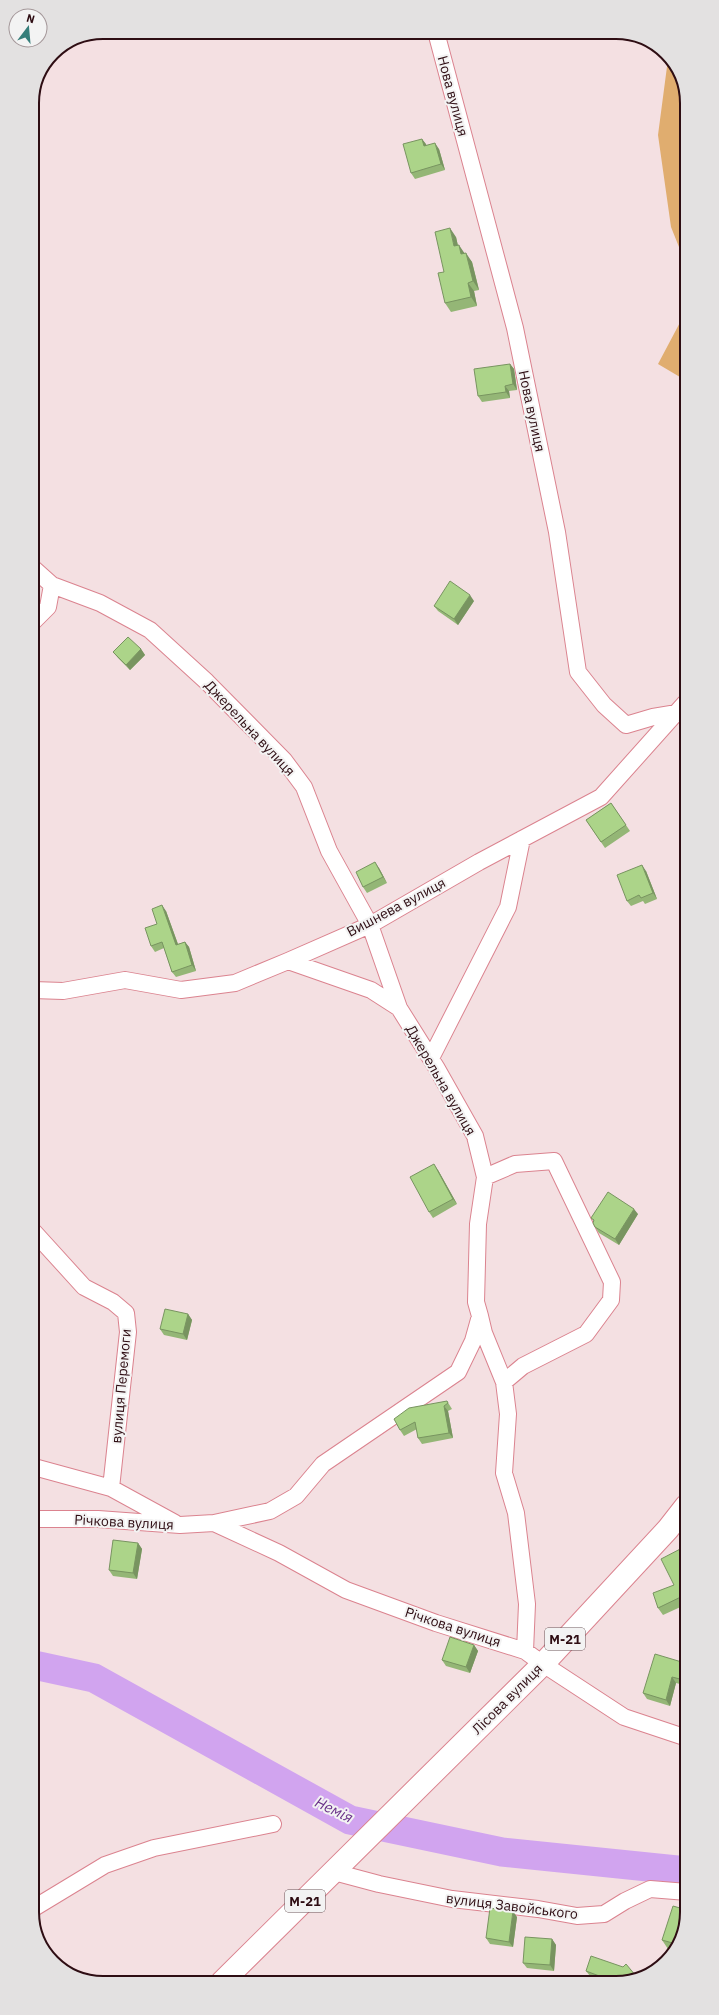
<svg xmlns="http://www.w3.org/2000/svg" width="719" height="2015" viewBox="0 0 719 2015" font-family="'IBM Plex Sans',sans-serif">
<rect width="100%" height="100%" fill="#f4e0e2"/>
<!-- green -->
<path fill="#e0ad6f" d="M668,59L685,84V262L671,227L658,135Z
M685,313V380L658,364Z"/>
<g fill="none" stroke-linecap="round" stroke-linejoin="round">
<!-- river -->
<path stroke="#d1a4ef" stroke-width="29" d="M34,1665L94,1678L350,1820L502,1852L687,1871"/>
<defs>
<path id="minor" d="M436,32L515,328L557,532L578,672L604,705L626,725L653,717L677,713
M33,568L52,585L100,603L150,630L207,682L284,760L304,787L329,851L370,925L399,1008
M33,622L48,607L52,585
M288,961L371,990L399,1008L436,1067L475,1136L485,1177
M33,990L63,991L125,980L181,990L235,983L288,961L370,925L479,862L601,797L685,703
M431,1058L508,907L522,839
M34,1232L84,1287L113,1302L126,1313L128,1332L111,1488
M504,1382L508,1414L504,1473L516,1513L527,1604L525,1651
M34,1467L111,1488L175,1523
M34,1519H98L180,1525L214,1523L270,1511L296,1496L323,1464L458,1372L473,1341L480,1316L476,1302L478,1224L485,1177L515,1164L554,1161L612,1282L611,1300L586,1334L523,1366L504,1382L484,1333L480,1316
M214,1523L279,1553L346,1590L436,1623L525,1651L543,1664L624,1717L687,1738
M334,1872L379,1884L452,1899L538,1909L577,1916L604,1914L625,1901L650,1889L687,1892
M34,1908L105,1865L154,1848L273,1824"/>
<path id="highway" d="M222,1982L543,1664L668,1529L686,1506"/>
</defs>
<!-- minor casing -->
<use href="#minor" stroke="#db838f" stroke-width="18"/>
<!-- highway casing -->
<use href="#highway" stroke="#db838f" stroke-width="24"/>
<!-- minor -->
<use href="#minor" stroke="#fff" stroke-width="16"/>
<!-- highway -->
<use href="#highway" stroke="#fff" stroke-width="22"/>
</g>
<!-- wall -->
<path fill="#94b676" d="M422,139L426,145L439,149L445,170L415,179L411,173Z
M456,237L458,246L472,262L479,290L474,291L477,306L451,312L445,303L444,272Z
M510,364L514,369L517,390L509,391L510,398L482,402L478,396Z
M474,601L458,625L438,611L434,606Z
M141,649L145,655L130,670L118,658L113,652Z
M611,803L630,831L605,848L586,820Z
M379,868L387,883L367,893L363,887Z
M646,871L657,899L645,904L643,901L631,906L627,901Z
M166,911L178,944L185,942L189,947L196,971L176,977L172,972L164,948L155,952L151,946L157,924Z
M438,1170L457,1204L433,1218L429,1212Z
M638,1214L619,1245L599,1233L595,1227L594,1221L591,1218Z
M188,1314L192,1320L187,1340L164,1335L160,1329Z
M447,1401L452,1409L448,1411L453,1438L422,1444L418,1438L417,1429L404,1436L400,1430Z
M138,1543L142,1549L137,1579L113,1576L109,1570Z
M686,1546L687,1604L663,1615L658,1608L674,1585Z
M474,1645L478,1651L470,1673L446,1666L442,1660Z
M687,1665V1676L684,1685L676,1683L670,1706L647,1699L643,1693Z
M687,1912L674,1950L668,1949L662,1940Z
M517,1917L513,1947L490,1944L486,1938Z
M552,1939L556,1945L554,1971L527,1968L523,1963Z
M586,1971L636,1976L638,1978L635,1981H603L590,1976Z"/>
<!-- shaded-wall -->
<path fill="#789460" d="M422,139L426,144L428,152L424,146Z
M435,143L439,149L445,170L441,164Z
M450,228L456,237L460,255L454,246Z
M459,245L465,254H461Z
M466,253L472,262L479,290L473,281Z
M468,283L474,291L477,306L471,297Z
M510,364L514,369L517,390L513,384Z
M505,386L509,391L510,398L506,392Z
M470,595L474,601L458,625L454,619Z
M141,649L145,655L130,670L126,665Z
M375,862L379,868L387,883L383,877Z
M642,865L646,871L657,899L653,893Z
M162,905L166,911L180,950L176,945Z
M185,942L189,947L196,971L192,965Z
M434,1164L438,1170L457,1204L453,1199Z
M634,1209L638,1214L619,1245L615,1239Z
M188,1314L192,1320L187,1340L183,1334Z
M444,1406L448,1411L453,1438L449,1433Z
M138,1543L142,1549L137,1579L133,1573Z
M474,1645L478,1651L470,1673L466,1667Z
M685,1663L687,1665V1676L684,1685L680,1679Z
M672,1677L676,1683L670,1706L666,1700Z
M513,1911L517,1917L513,1947L509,1942Z
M552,1939L556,1945L554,1971L550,1965Z"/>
<!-- building -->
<path fill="#acd489" stroke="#789460" d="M422,139L424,146L435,143L441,164L411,173L403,144Z
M450,228L454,246L459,245L461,254L466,253L473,281L468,283L471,297L445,303L438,273L444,272L435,232Z
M510,364L513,384L505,386L506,392L478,396L474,369Z
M450,581L470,595L454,619L434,606Z
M128,637L141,649L126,665L113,652Z
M611,803L626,825L601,842L586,820Z
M375,862L383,877L363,887L356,872Z
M642,865L653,893L641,898L639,895L627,901L617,875Z
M162,905L176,945L185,942L192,965L172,972L162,942L151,946L145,928L157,924L152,909Z
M434,1164L453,1199L429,1212L410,1177Z
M608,1192L634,1209L615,1239L595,1227L593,1223L594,1220L591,1218Z
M165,1309L188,1314L183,1334L160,1329Z
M447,1401L448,1403L444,1406L449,1433L418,1438L415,1422L400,1430L394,1419L409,1408Z
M113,1540L138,1543L133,1573L109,1570Z
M686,1546L687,1594L658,1608L653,1593L674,1585L661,1559Z
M450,1637L474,1645L466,1667L442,1660Z
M655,1654L685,1663L680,1679L672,1677L666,1700L643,1693Z
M673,1906L687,1910V1912L676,1944L662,1940Z
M490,1908L513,1911L509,1942L486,1938Z
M525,1937L552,1939L550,1965L523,1963Z
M591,1956L623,1967L626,1964L636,1976L631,1981H609L610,1980L586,1971Z"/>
<g text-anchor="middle" stroke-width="4" stroke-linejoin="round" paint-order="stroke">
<!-- shield labels -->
<g fill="#f3f3f3" stroke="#695256" stroke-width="1">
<rect x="545" y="1628" width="40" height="22" rx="3"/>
<rect x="285" y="1890" width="40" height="22" rx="3"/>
</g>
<g font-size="13" font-weight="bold" fill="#2e0d13">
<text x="565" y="1644">М-21</text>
<text x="305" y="1906">М-21</text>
</g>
<!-- street labels -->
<g font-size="14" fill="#2e0d13" stroke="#f3f3f3">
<text transform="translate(453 96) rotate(75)" y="5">Нова вулиця</text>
<text transform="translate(532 411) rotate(78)" y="5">Нова вулиця</text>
<text transform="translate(250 728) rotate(47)" y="5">Джерельна вулиця</text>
<text transform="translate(396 907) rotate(-28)" y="5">Вишнева вулиця</text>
<text transform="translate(441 1080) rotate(60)" y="5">Джерельна вулиця</text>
<text transform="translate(121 1386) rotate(-85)" y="5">вулиця Перемоги</text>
<text transform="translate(124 1522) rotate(3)" y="5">Річкова вулиця</text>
<text transform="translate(453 1627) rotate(18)" y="5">Річкова вулиця</text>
<text transform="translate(507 1699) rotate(-45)" y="5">Лісова вулиця</text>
<text transform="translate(512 1906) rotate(7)" y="5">вулиця Завойського</text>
</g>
<!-- water labels -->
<g font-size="15" font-style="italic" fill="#6a3289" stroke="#f3f3f3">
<text transform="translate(334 1810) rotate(26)" y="5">Немія</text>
</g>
</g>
<!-- crop -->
<path d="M0 0H719V2015H0ZM103 39H616A64 64 0 0 1 680 103V1912A64 64 0 0 1 616 1976H103A64 64 0 0 1 39 1912V103A64 64 0 0 1 103 39Z" fill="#e3e1e1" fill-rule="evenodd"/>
<path fill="none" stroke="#2e0d13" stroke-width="2" d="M103 39H616A64 64 0 0 1 680 103V1912A64 64 0 0 1 616 1976H103A64 64 0 0 1 39 1912V103A64 64 0 0 1 103 39Z"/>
<!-- north arrow -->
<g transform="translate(28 28) rotate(16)"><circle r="19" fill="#f3f3f3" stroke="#a49799"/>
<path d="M0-3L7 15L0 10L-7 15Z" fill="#357e7a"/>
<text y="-6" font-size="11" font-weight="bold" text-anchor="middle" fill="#2e0d13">N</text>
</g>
</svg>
